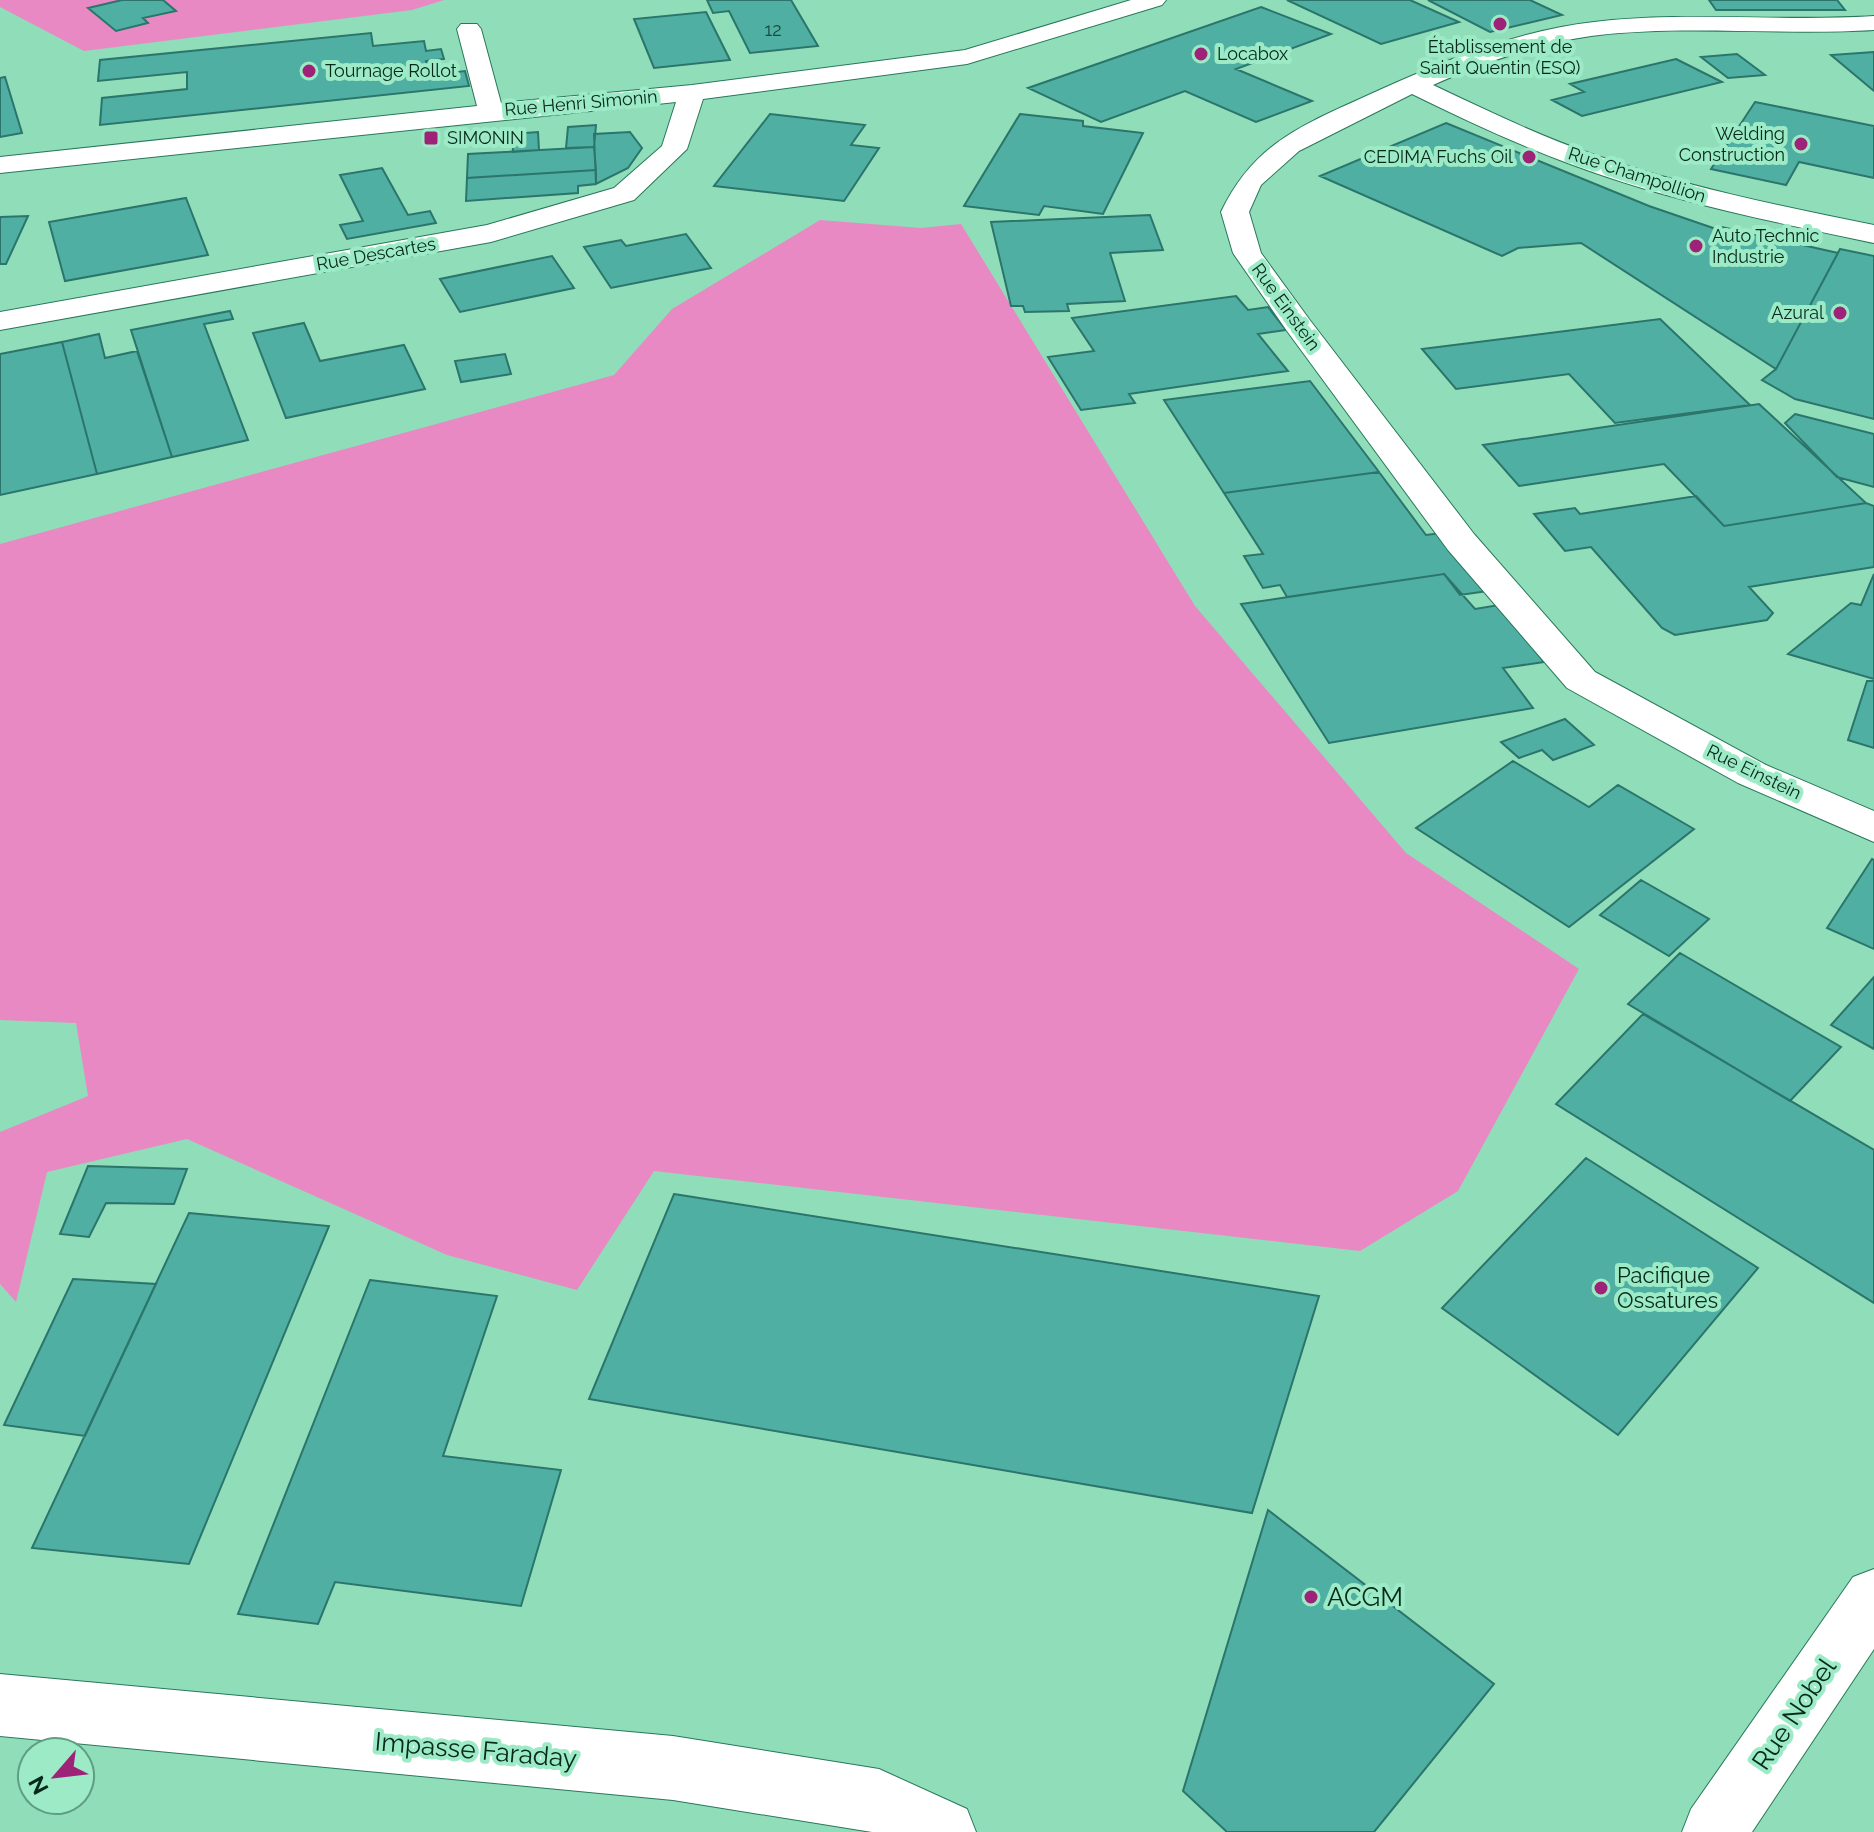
<svg xmlns="http://www.w3.org/2000/svg" width="1874" height="1832" viewBox="0 0 1874 1832" font-family="Raleway,sans-serif">
<rect width="100%" height="100%" fill="#90ddba"/>
<!-- green -->
<path fill="#e989c3" d="M0,0H444L412,10L84,51L0,7Z
M820,220L921,228L961,224L1195,606L1406,853L1579,969L1458,1191L1360,1251L654,1171L577,1290L447,1255L187,1139L47,1172L16,1302L0,1284V1132L88,1096L76,1023L0,1020V544L614,375L672,309Z"/>
<!-- building -->
<path fill="#4fafa2" stroke="#2b756b" stroke-width="2" d="M122,0H163L176,11L143,18L148,23L116,31L88,8Z
M707,0H791L818,46L750,53L729,11L713,13Z
M1287,0H1410L1459,22L1381,44Z
M1428,0H1530L1562,15L1490,32Z
M1709,0H1837L1845,10H1716Z
M1261,7L1331,34L1236,69L1312,101L1256,122L1185,91L1101,122L1028,88Z
M706,12L730,60L654,68L634,19Z
M371,33L373,46L424,41L426,51L441,49L444,59L426,61L429,75L465,71L469,86L100,125L102,98L187,89V72L98,81L100,60Z
M1874,52V91L1831,55Z
M1737,54L1765,75L1728,78L1701,57Z
M1676,59L1722,82L1582,116L1552,100L1584,92L1570,84Z
M5,77L22,133L0,137V78Z
M1755,102L1874,126V178L1799,162L1786,185L1711,169Z
M770,114L865,125L851,145L879,148L844,201L714,186Z
M1020,114L1083,121V126L1143,133L1103,214L1044,206L1039,215L964,206Z
M1446,123L1649,206L1719,230L1722,227L1838,253L1776,369L1581,243L1518,248L1502,256L1320,176Z
M596,125L594,147L566,148L568,127Z
M538,132L539,150L513,152L512,134Z
M630,132L642,148L628,168L596,184L594,134Z
M594,147L596,170L467,178L468,154Z
M382,168L408,215L430,211L436,223L347,239L340,225L363,221L340,175Z
M596,170V184L578,186V193L466,201L467,178Z
M186,198L208,255L65,281L49,222Z
M1150,215L1163,250L1110,253L1125,301L1067,304L1069,311L1025,312L1023,306H1011L991,222Z
M28,216L6,264H0V217Z
M686,234L711,268L611,288L584,247L621,240L626,246Z
M1840,249L1874,256V419L1795,399L1762,380L1776,369Z
M552,256L574,288L460,312L440,279Z
M1236,296L1248,310L1268,307L1286,330L1258,334L1288,371L1129,394L1135,403L1081,410L1048,357L1094,351L1072,318Z
M230,311L233,319L204,324L248,440L172,457L131,330Z
M1660,319L1750,405L1615,423L1569,374L1456,389L1422,349Z
M304,323L320,361L404,345L425,389L286,418L253,333Z
M99,334L105,358L137,351L172,457L97,474L62,342Z
M62,342L97,474L0,495V354Z
M505,354L511,374L461,382L455,361Z
M1310,381L1379,472L1224,493L1164,400Z
M1759,404L1866,503L1724,526L1664,464L1519,486L1483,445Z
M1795,414L1874,434V487L1837,477L1785,423Z
M1379,472L1426,535L1450,532L1495,590L1460,595L1444,574L1287,597L1280,585L1263,588L1244,556L1263,554L1224,493Z
M1696,496L1724,526L1866,503L1874,506V567L1749,587L1773,613L1767,620L1675,635L1662,628L1591,547L1565,551L1534,514L1575,508L1580,514Z
M1444,574L1475,609L1499,605L1544,662L1503,668L1533,708L1329,743L1241,604Z
M1874,574V679L1788,654L1851,603L1861,605Z
M1867,681H1874V748L1848,740Z
M1565,719L1594,745L1553,760L1542,750L1519,758L1501,742Z
M1513,761L1589,807L1618,785L1694,829L1569,927L1416,828Z
M1872,859L1874,860V949L1827,928Z
M1641,880L1709,919L1669,956L1600,915Z
M1680,953L1841,1047L1790,1101L1628,1004Z
M1874,977V1049L1831,1025Z
M1643,1014L1874,1150V1303L1556,1104Z
M1586,1158L1758,1268L1618,1435L1442,1308Z
M88,1166L187,1169L174,1204L106,1203L89,1237L60,1234Z
M674,1194L1319,1296L1252,1513L589,1399Z
M189,1213L329,1226L189,1564L32,1548Z
M73,1279L156,1284L85,1436L4,1425Z
M370,1280L497,1296L443,1456L561,1470L521,1606L335,1582L318,1624L238,1614Z
M1268,1510L1494,1684L1374,1832H1227L1183,1791Z"/>
<g fill="none" stroke-linecap="round" stroke-linejoin="round">
<defs>
<path id="minor" d="M1131,0H1166L1162,5L967,64L703,99L687,149L634,200L491,242L0,330V312L487,225L614,188L662,146L676,102L0,173V157L477,106L457,29L461,24H477L481,29L501,103L692,85L965,50Z
M1874,16V30C1780,36 1684,24 1591,36C1536,44 1483,63 1433,85C1486,110 1539,136 1595,155C1686,187 1780,206 1874,225V243C1773,222 1670,201 1573,165C1518,145 1465,120 1412,94L1299,151L1261,185L1249,212L1261,253L1309,319L1474,534L1595,672L1766,765L1874,811V842L1738,783L1567,688L1448,550L1287,331L1233,253L1221,212C1253,145 1300,126 1364,97C1436,64 1513,31 1594,22C1687,11 1781,22 1874,16Z
M1874,1569V1649L1752,1832H1682L1691,1809L1853,1577Z
M0,1674L673,1736L879,1769L967,1809L976,1832H872L673,1800L0,1736Z"/>
</defs>
<!-- minor casing -->
<use href="#minor" stroke="#287859" stroke-width="2"/>
<!-- minor -->
<use href="#minor" fill="#fff" fill-rule="evenodd"/>
</g>
<!-- markers -->
<g fill="#9e2278" stroke="#9cebc6" stroke-width="3">
<circle cx="1500" cy="24" r="8"/>
<circle cx="1201" cy="54" r="8"/>
<circle cx="309" cy="71" r="8"/>
<rect x="423" y="130" width="16" height="16" rx="4"/>
<circle cx="1801" cy="144" r="8"/>
<circle cx="1529" cy="157" r="8"/>
<circle cx="1696" cy="246" r="8"/>
<circle cx="1840" cy="313" r="8"/>
<circle cx="1601" cy="1288" r="8"/>
<circle cx="1311" cy="1597" r="8"/>
</g>
<g text-anchor="middle" stroke-width="8" stroke-linejoin="round" paint-order="stroke">
<!-- number labels -->
<g font-size="18" fill="#194a3e">
<text x="773" y="36">12</text>
</g>
<!-- far-poi labels -->
<g font-size="18" fill="#07291c" stroke="#9cebc6" text-anchor="start">
<text x="1500" y="53" text-anchor="middle">Établissement de<tspan x="1500" dy="21">Saint Quentin (ESQ)</tspan></text>
<text x="1217" y="60">Locabox</text>
<text x="325" y="77">Tournage Rollot</text>
<text x="1785" y="140" text-anchor="end">Welding<tspan x="1785" dy="21">Construction</tspan></text>
<text x="447" y="144">SIMONIN</text>
<text x="1513" y="163" text-anchor="end">CEDIMA Fuchs Oil</text>
<text x="1712" y="242">Auto Technic<tspan x="1712" dy="21">Industrie</tspan></text>
<text x="1824" y="319" text-anchor="end">Azural</text>
</g>
<!-- far-street labels -->
<g font-size="18" fill="#07291c" stroke="#9cebc6">
<text transform="translate(581 103) rotate(-5)" y="6">Rue Henri Simonin</text>
<text transform="translate(1637 175) rotate(18)" y="6">Rue Champollion</text>
<text transform="translate(376 254) rotate(-10)" y="6">Rue Descartes</text>
<text transform="translate(1286 307) rotate(54)" y="6">Rue Einstein</text>
<text transform="translate(1754 772) rotate(26)" y="6">Rue Einstein</text>
</g>
<!-- poi labels -->
<g font-size="22" fill="#07291c" stroke="#9cebc6" text-anchor="start">
<text x="1617" y="1283">Pacifique<tspan x="1617" dy="25">Ossatures</tspan></text>
</g>
<!-- near-poi labels -->
<g font-size="26" fill="#07291c" stroke="#9cebc6" text-anchor="start">
<text x="1327" y="1606">ACGM</text>
</g>
<!-- near-street labels -->
<g font-size="26" fill="#07291c" stroke="#9cebc6">
<text transform="translate(1794 1714) rotate(-56)" y="9">Rue Nobel</text>
<text transform="translate(476 1750) rotate(5)" y="9">Impasse Faraday</text>
</g>
</g>
<!-- north arrow -->
<g transform="translate(56 1776) rotate(242)"><circle r="38" fill="#9cebc6" stroke="#609d82" stroke-width="2"/>
<path d="M0-6L14 30L0 20L-14 30Z" fill="#9e2278"/>
<text y="-12" font-size="22" font-weight="bold" text-anchor="middle" fill="#07291c">N</text>
</g>
</svg>
